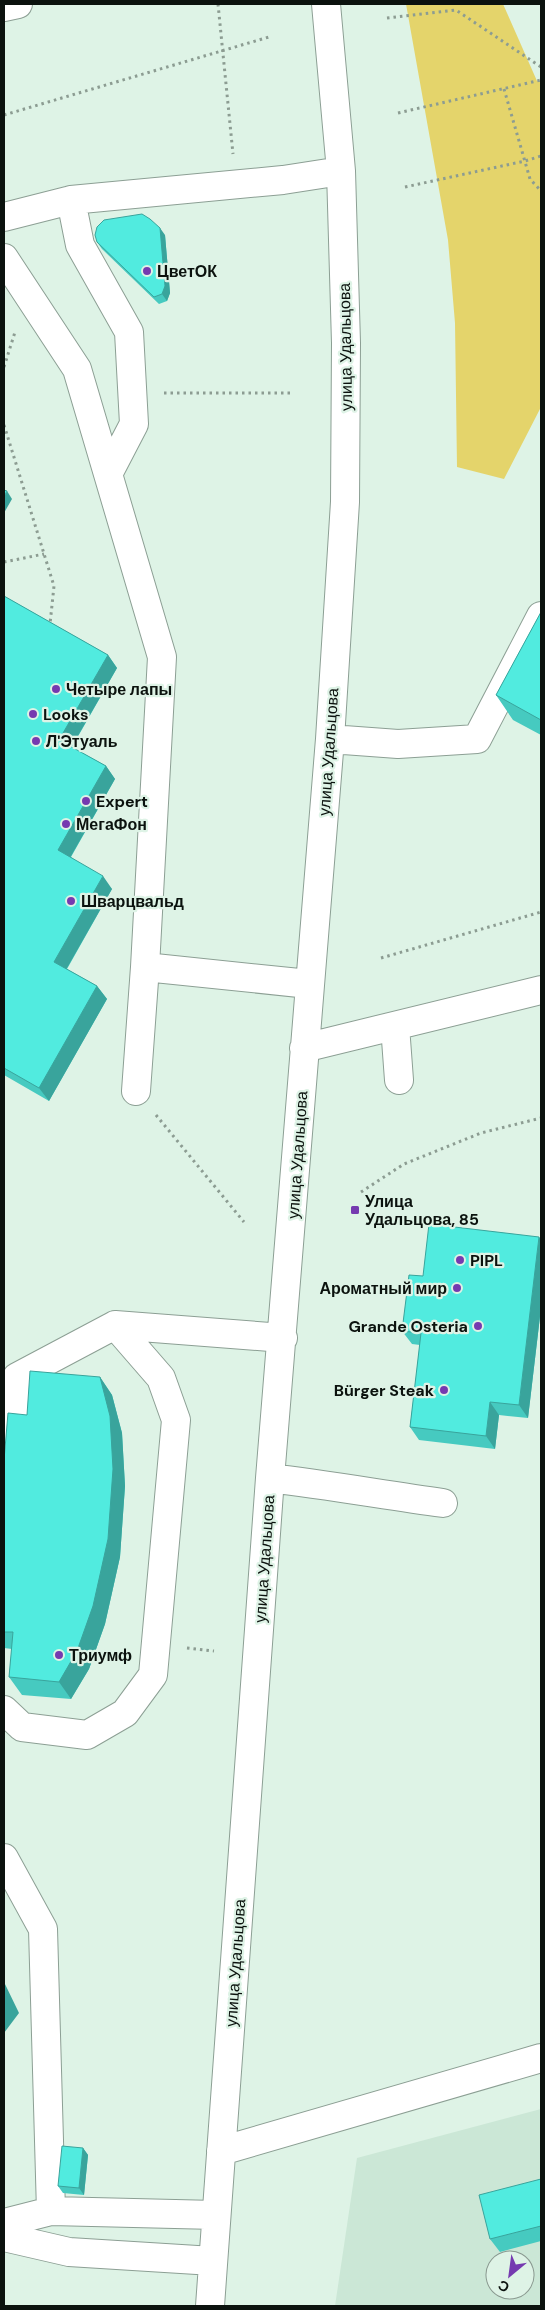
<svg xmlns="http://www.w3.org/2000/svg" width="545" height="2310" viewBox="0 0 545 2310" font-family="'DM Sans',sans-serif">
<rect width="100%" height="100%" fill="#def3e6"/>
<!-- built -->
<path fill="#cbe7d6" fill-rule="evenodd" d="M541,2109V2306H335L357,2158ZM495,2260H525V2290H495Z"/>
<!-- green -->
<path fill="#e4d46b" d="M406,4H503L537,81H541V407L504,479L457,467L455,323L448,240Z"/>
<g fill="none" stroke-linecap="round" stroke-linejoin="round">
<defs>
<path id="minor" d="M4,7L18,4
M4,217L71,200
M4,258L77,369L162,657L145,967L309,984
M108,474L134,424L129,332L80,245L71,200L283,180L341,171
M330,739L398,744L477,739L541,616
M395,1026L399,1080
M304,1048L541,990
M136,1091L145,967
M270,1478C328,1485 385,1495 443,1503
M4,1510L17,1377L115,1325L283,1338
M4,1710L22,1727L87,1735L125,1713L153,1675L176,1420L161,1378L115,1325
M4,1858L43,1929L51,2211
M221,2151L541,2058
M4,2223L51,2211L216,2215
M4,2237L69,2252L213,2261
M210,2306L270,1478L330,739L345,502L346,343L341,171L326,4"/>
</defs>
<!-- minor casing -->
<use href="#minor" stroke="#8c9f94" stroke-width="30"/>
<!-- path -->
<path stroke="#8c9c92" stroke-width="3" stroke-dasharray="2.5 4" stroke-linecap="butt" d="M218,4L233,154
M387,18L456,10L541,67
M504,89L530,179L541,191
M398,113L541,80
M4,115L269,37
M405,187L525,161L541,156
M4,367L15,332
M164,393H291
M4,425L54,586L50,624
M4,562L44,554
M381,958L541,912
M156,1115L244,1222
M361,1192L404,1164L481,1133L541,1118
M187,1648L214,1651"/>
<!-- minor -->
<use href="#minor" stroke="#fff" stroke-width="28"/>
</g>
<!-- wall -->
<path fill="#46cac0" d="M165,235L170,293L167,301L159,304L102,249L97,242Z
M4,596L108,655L117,668L72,747L106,766L115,779L71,857L112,889L67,969L97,986L107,999L49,1101L4,1075Z
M541,612V735L513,720L496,695Z
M539,1237L541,1240V1308L528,1418L499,1415L495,1449L419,1440L410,1427L420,1345L412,1344L402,1331L423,1276Z
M100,1377L112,1395L122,1433L125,1486L120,1557L105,1624L89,1669L71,1699L22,1695L9,1677L12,1649L4,1648V1460L27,1415Z
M83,2148L88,2155L84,2195L63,2193L58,2186Z
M541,2179V2241L500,2252L490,2239Z"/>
<!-- shaded-wall -->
<path fill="#39a49c" d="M160,228L165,235L170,293L167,301L162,294Z
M7,491L12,499L4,513V497Z
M108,655L117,668L68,753L59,740Z
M106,766L115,779L67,863L58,850Z
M103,876L112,889L63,975L54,962Z
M97,986L107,999L49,1101L39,1088Z
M539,1237L541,1240V1308L528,1418L519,1405Z
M100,1377L112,1395L122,1433L125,1486L120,1557L105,1624L89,1669L71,1699L59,1682Z
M490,1402L499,1415L495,1449L486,1436Z
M4,1982L19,2013L4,2033Z
M83,2148L88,2155L84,2195L79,2188Z"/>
<!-- building -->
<path fill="#51ebdf" stroke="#39a49c" d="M142,214L150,219L160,228L165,286L162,294L154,297L97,242L95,235L97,227L104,220Z
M4,490L7,491L4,497Z
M4,596L108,655L59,740L106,766L58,850L103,876L54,962L97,986L39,1088L4,1068Z
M541,612V720L496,695Z
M429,1224L539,1237L519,1405L490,1402L486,1436L410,1427L421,1333L402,1331L409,1275L423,1276Z
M30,1371L100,1377L110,1416L113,1469L108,1539L93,1606L77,1651L59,1682L9,1677L13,1632H4V1460L8,1413L27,1415Z
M62,2146L83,2148L79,2188L58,2186Z
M541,2179V2226L490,2239L479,2195Z"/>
<!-- markers -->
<g fill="#753ab0" stroke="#def3e6" stroke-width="2">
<circle cx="147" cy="271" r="5"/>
<circle cx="56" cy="689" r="5"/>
<circle cx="33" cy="714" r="5"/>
<circle cx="36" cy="741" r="5"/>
<circle cx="86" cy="801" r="5"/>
<circle cx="66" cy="824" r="5"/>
<circle cx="71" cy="901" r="5"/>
<rect x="350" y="1205" width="10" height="10" rx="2.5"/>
<circle cx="460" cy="1260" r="5"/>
<circle cx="457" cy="1288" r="5"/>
<circle cx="478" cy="1326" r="5"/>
<circle cx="444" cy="1390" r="5"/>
<circle cx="59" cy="1655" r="5"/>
</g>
<g text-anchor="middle" stroke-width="4.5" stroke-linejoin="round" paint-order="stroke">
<!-- poi labels -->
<g font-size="16" font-weight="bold" fill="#0b120e" stroke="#def3e6" text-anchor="start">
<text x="157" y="277">ЦветОК</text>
<text x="66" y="695">Четыре лапы</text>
<text x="43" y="720">Looks</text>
<text x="46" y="747">Л'Этуаль</text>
<text x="96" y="807">Expert</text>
<text x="76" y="830">МегаФон</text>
<text x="81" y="907">Шварцвальд</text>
<text x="365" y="1207">Улица<tspan x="365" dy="18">Удальцова, 85</tspan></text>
<text x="470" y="1266">PIPL</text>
<text x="447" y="1294" text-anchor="end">Ароматный мир</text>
<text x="468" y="1332" text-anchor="end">Grande Osteria</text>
<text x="434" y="1396" text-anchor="end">Bürger Steak</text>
<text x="69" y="1661">Триумф</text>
</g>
<!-- street labels -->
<g font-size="16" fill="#0b120e" stroke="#def3e6">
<text transform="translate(345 347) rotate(-91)" y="6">улица Удальцова</text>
<text transform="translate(328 752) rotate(-86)" y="6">улица Удальцова</text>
<text transform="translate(297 1155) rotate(-86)" y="6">улица Удальцова</text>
<text transform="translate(264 1559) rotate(-86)" y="6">улица Удальцова</text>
<text transform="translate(235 1963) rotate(-86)" y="6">улица Удальцова</text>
</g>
</g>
<!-- border -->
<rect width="545" height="2310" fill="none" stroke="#0b120e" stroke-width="10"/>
<!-- north arrow -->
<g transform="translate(510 2275) rotate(209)"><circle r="24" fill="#def3e6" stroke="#8a9990"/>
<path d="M0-4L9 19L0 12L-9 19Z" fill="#753ab0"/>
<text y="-8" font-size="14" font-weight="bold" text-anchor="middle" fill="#0b120e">С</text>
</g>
</svg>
